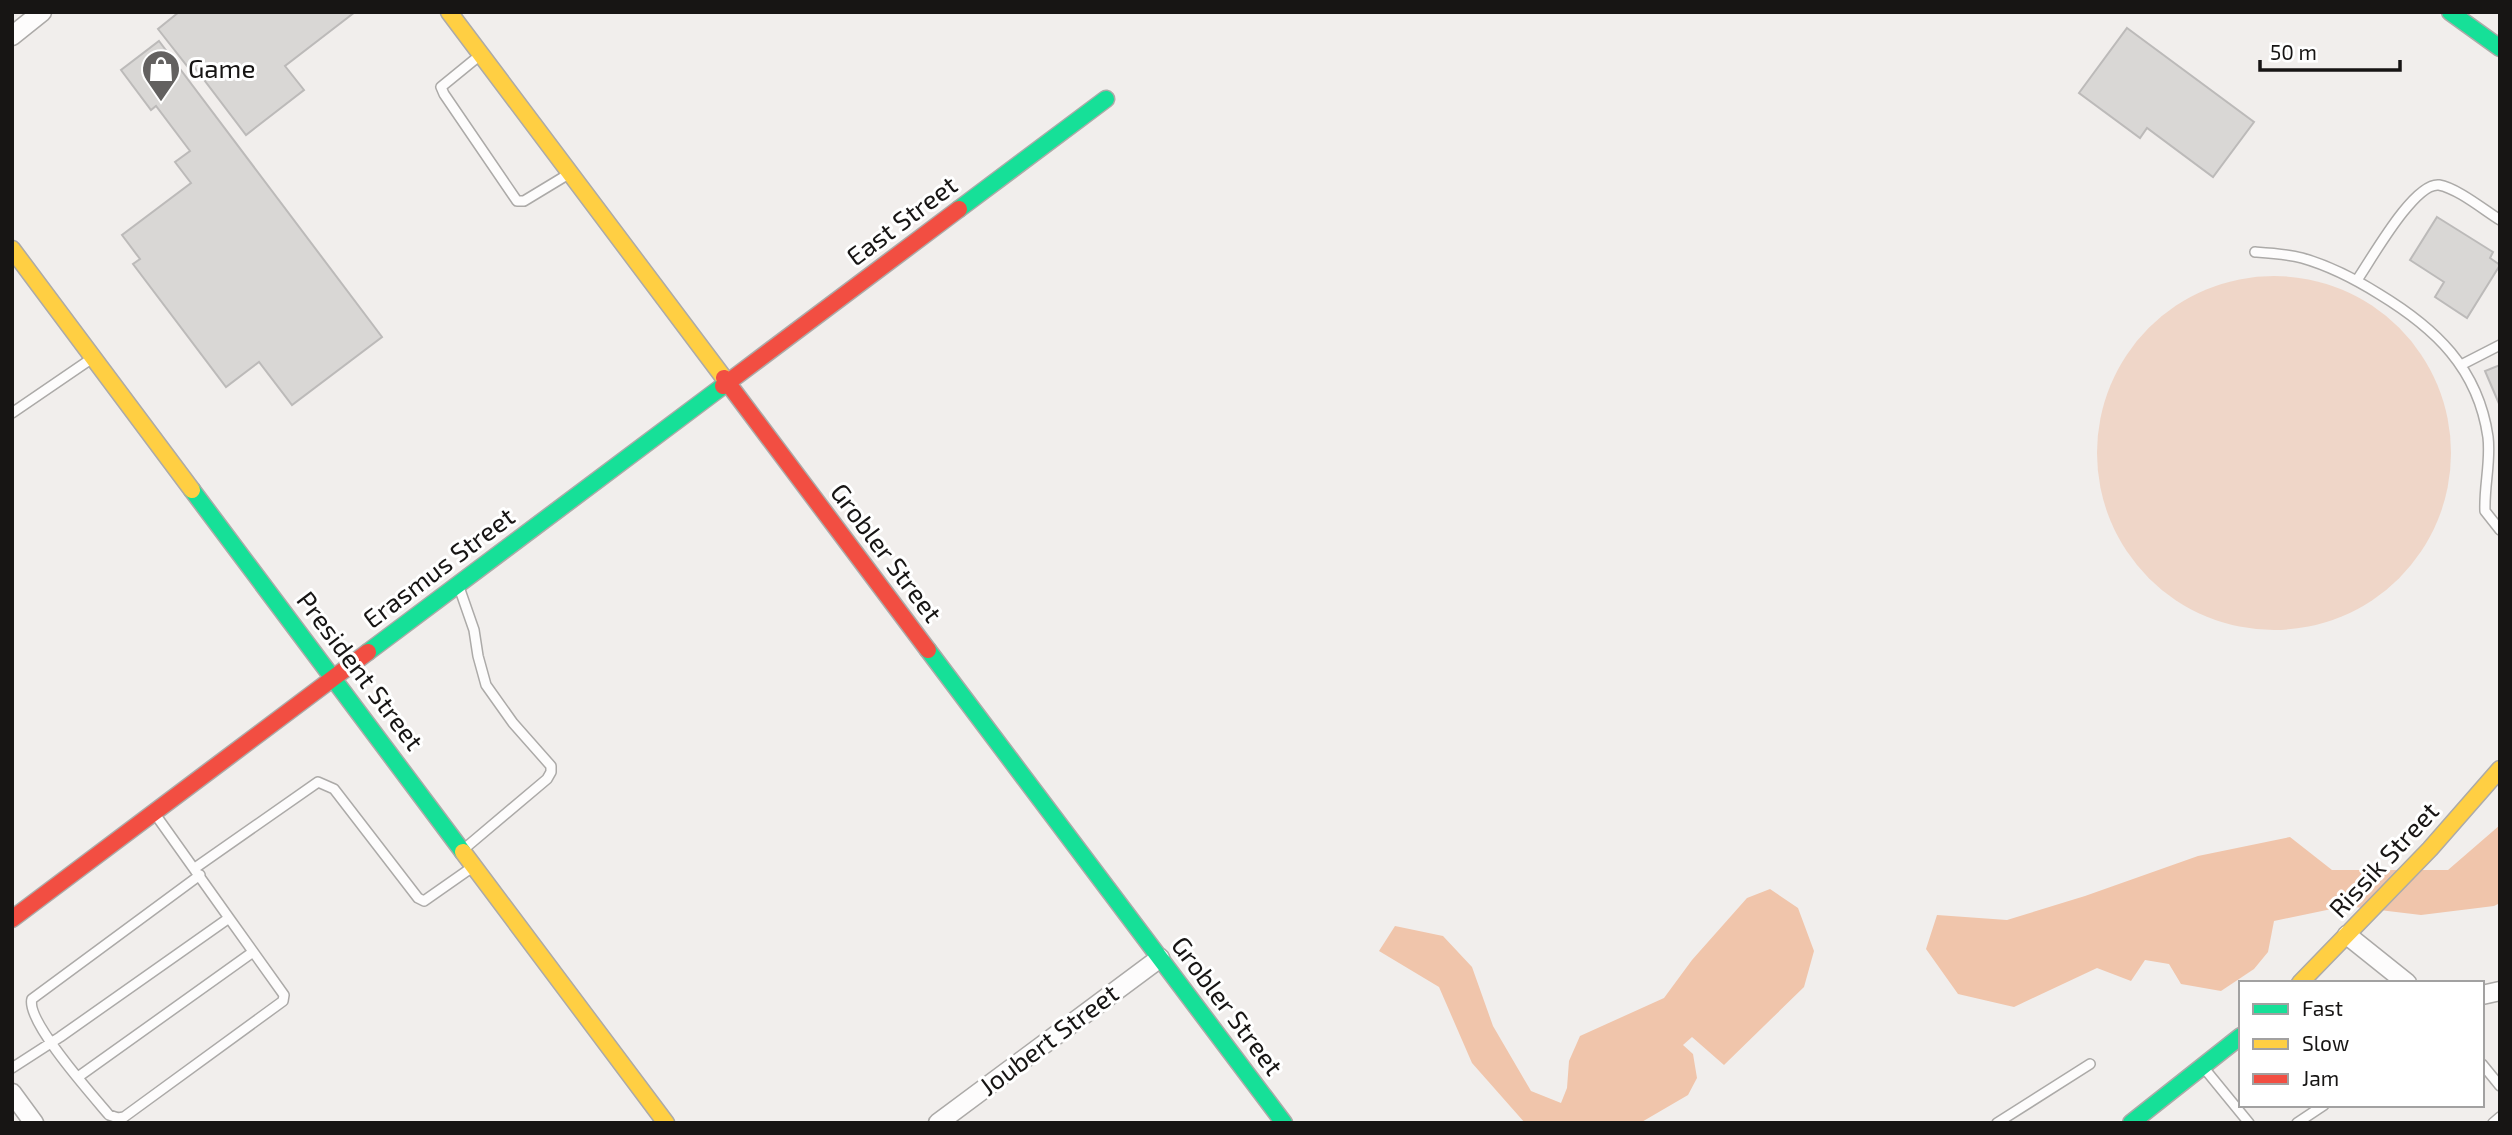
<svg xmlns="http://www.w3.org/2000/svg" width="2512" height="1135" viewBox="0 0 2512 1135" font-family="'Exo 2',sans-serif">
<rect width="100%" height="100%" fill="#f1eeec"/>
<!-- green -->
<path fill="#efd6c8" d="M2097 453a177 177 0 1 1 354 0a177 177 0 1 1-354 0Z"/>
<!-- water -->
<path fill="#f0c5ab" d="M2500,825V903L2494,906L2421,915L2346,906L2274,921L2268,952L2254,969L2221,991L2181,984L2169,964L2145,960L2131,981L2097,968L2014,1007L1958,994L1926,949L1937,915L2007,920L2085,896L2198,856L2290,837L2332,870H2448Z
M1770,889L1798,908L1814,951L1804,987L1724,1065L1692,1037L1683,1045L1693,1054L1697,1078L1688,1095L1640,1123H1525L1472,1063L1439,987L1379,951L1395,926L1443,936L1472,967L1493,1026L1531,1091L1561,1103L1567,1088L1569,1061L1580,1036L1664,998L1692,960L1747,898Z"/>
<!-- building -->
<path fill="#d9d7d5" stroke="#bcbab9" stroke-width="2" d="M179,12H355L285,66L304,90L246,135L195,68L191,71L158,29Z
M2127,28L2254,122L2213,177L2147,128L2140,138L2079,93Z
M159,41L382,337L292,405L259,362L226,387L133,264L140,259L122,235L191,183L175,162L190,151L156,106L151,110L121,70Z
M2437,217L2493,252L2490,258L2500,265L2467,318L2435,297L2444,282L2410,260Z
M2500,365V406L2485,371Z"/>
<g fill="none" stroke-linecap="round" stroke-linejoin="round">
<defs>
<path id="lane" d="M479,56L441,87L444,94L517,201H524L567,175
M2255,252C2270,253 2287,254 2302,258C2330,266 2355,279 2379,294C2435,328 2478,368 2488,437C2491,462 2484,485 2485,511L2500,530
M2357,280C2371,260 2414,182 2439,185C2457,188 2484,210 2500,220
M2461,365L2500,345
M12,413L91,359
M459,587L474,630L478,656L486,685L513,723L551,766V772L547,779L464,849
M195,868L318,782L334,789L418,898L424,901L474,866
M200,875L32,999C25,1020 93,1096 109,1115L118,1118L124,1117L283,1001L284,995L229,918
M2482,1064L2500,1086
M12,1068L60,1037L229,918L155,814
M2204,1068L2249,1123
M78,1077L253,952
M1997,1123L2090,1064
M2297,1123L2324,1105
M2493,1123L2500,1117"/>
<path id="street" d="M12,36L42,12
M2347,935L2407,983
M2482,995L2500,991
M12,1093L34,1123
M938,1123L1160,958"/>
<path id="fast" d="M2450,12L2500,48
M959,209L1106,99
M192,490L463,852
M928,650L1284,1123
M368,652L723,386
M2131,1123L2241,1036"/>
<path id="slow" d="M449,12L724,378
M12,249L192,490
M463,852L666,1123
M2300,983L2430,849L2500,769"/>
<path id="jam" d="M724,378L928,650
M723,386L959,209
M12,919L368,652"/>
</defs>
<!-- lane casing -->
<use href="#lane" stroke="#acaaa8" stroke-width="12"/>
<!-- street casing -->
<use href="#street" stroke="#acaaa8" stroke-width="21"/>
<!-- fast casing -->
<use href="#fast" stroke="#acaaa8" stroke-width="19"/>
<!-- slow casing -->
<use href="#slow" stroke="#acaaa8" stroke-width="19"/>
<!-- jam casing -->
<use href="#jam" stroke="#acaaa8" stroke-width="19"/>
<!-- lane -->
<use href="#lane" stroke="#fdfcfc" stroke-width="9"/>
<!-- street -->
<use href="#street" stroke="#fdfcfc" stroke-width="18"/>
<!-- fast -->
<use href="#fast" stroke="#16e098" stroke-width="16"/>
<!-- slow -->
<use href="#slow" stroke="#ffcf43" stroke-width="16"/>
<!-- jam -->
<use href="#jam" stroke="#f24e42" stroke-width="16"/>
</g>
<!-- icons -->
<defs>
<symbol id="shop-pin" viewBox="-11 -11 22 30"><path d="M0 17L-7.5 6A9.5 9.5 0 1 1 7.5 6Z" fill="#636160" stroke="#fff"/><path d="M-5-2.5h2.3a2.7 3.5 0 0 1 5.4 0H5L5.5 6h-11ZM-1.5-2.5h3a1.5 2.3 0 0 0-3 0Z" fill="#fff"/></symbol>
</defs>
<g fill-rule="evenodd">
<use href="#shop-pin" x="139" y="47" width="44" height="60"/>
</g>
<g text-anchor="middle" stroke-width="6" stroke-linejoin="round" paint-order="stroke">
<!-- poi labels -->
<g font-size="26" fill="#171514" stroke="#fff" text-anchor="start">
<text x="188" y="78">Game</text>
</g>
<!-- street labels -->
<g font-size="26" fill="#171514" stroke="#fff">
<text transform="translate(902 221) rotate(-37)" y="9">East Street</text>
<text transform="translate(886 553) rotate(53)" y="9">Grobler Street</text>
<text transform="translate(439 568) rotate(-37)" y="9">Erasmus Street</text>
<text transform="translate(360 671) rotate(53)" y="9">President Street</text>
<text transform="translate(2384 860) rotate(-47)" y="9">Rissik Street</text>
<text transform="translate(1227 1006) rotate(53)" y="9">Grobler Street</text>
<text transform="translate(1049 1040) rotate(-37)" y="9">Joubert Street</text>
</g>
</g>
<!-- border -->
<rect width="2512" height="1135" fill="none" stroke="#171514" stroke-width="28"/>
<!-- legend -->
<rect x="2239" y="981" width="245" height="126" fill="#ffffff" stroke="#a2a1a1" stroke-width="2"/>
<rect x="2253" y="1004" width="35" height="10" fill="#16e098" stroke="#a2a1a1" stroke-width="2"/>
<text x="2302" y="1016" font-size="21" fill="#171514">Fast</text>
<rect x="2253" y="1039" width="35" height="10" fill="#ffcf43" stroke="#a2a1a1" stroke-width="2"/>
<text x="2302" y="1051" font-size="21" fill="#171514">Slow</text>
<rect x="2253" y="1074" width="35" height="10" fill="#f24e42" stroke="#a2a1a1" stroke-width="2"/>
<text x="2302" y="1086" font-size="21" fill="#171514">Jam</text>
<!-- scale -->
<path d="M2260 60v10h140v-10" fill="none" stroke="#171514" stroke-width="3.5"/>
<text x="2270" y="60" font-size="21" fill="#171514" stroke="#ffffff" stroke-width="5" paint-order="stroke">50 m</text>
</svg>
